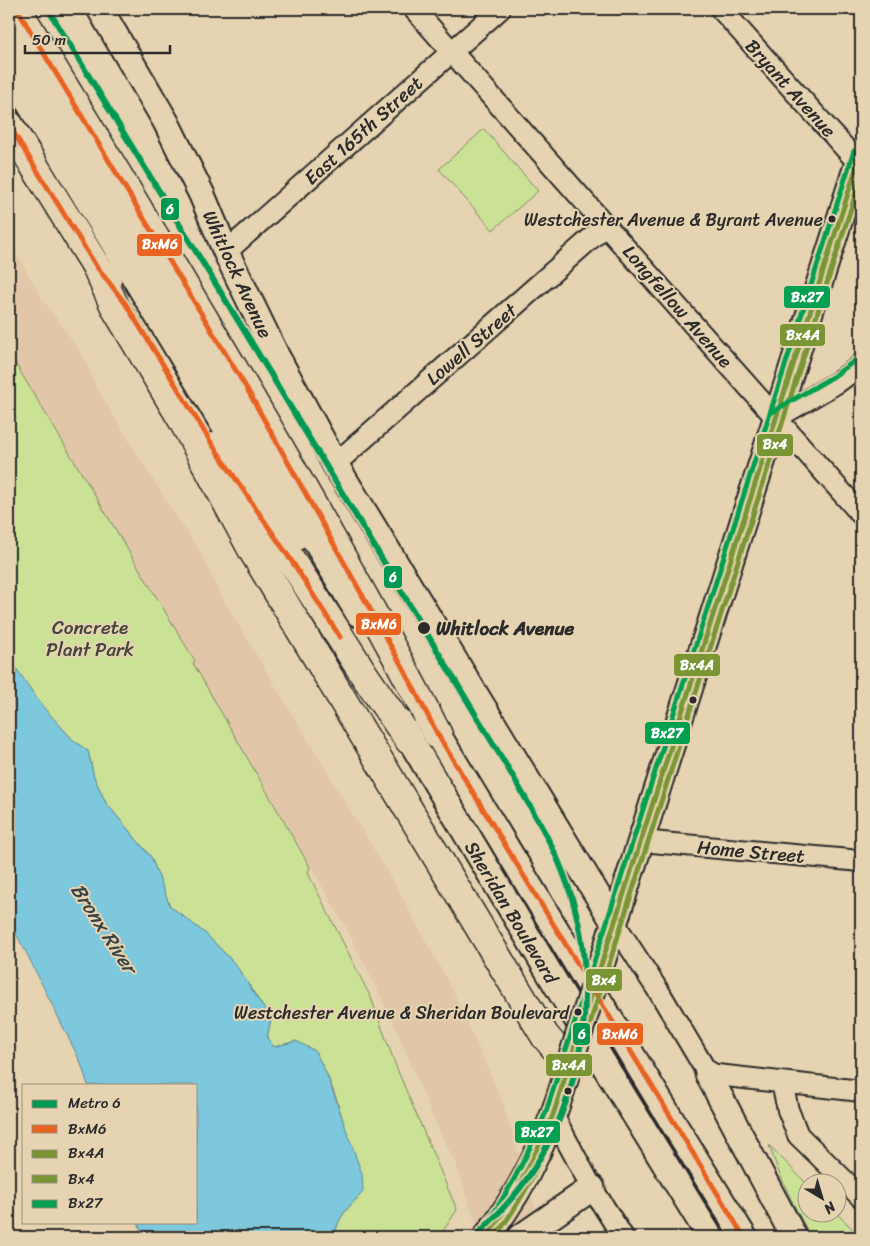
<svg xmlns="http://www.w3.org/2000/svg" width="870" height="1246" viewBox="0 0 870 1246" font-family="Sriracha,sans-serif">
<rect width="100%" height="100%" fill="#e6d3b1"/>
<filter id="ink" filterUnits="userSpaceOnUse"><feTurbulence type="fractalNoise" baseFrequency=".02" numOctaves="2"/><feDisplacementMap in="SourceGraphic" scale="10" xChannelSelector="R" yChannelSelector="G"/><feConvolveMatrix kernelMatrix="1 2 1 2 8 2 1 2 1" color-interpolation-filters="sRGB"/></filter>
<g filter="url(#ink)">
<!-- built -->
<path fill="#e1c6a8" d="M9,240L39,294L84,357L96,387L166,501L201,553L221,596L401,895L455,995L501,1098L545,1237H480L456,1164L435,1122L393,1021L347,929L192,663L195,660L9,353Z"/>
<!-- green -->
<path fill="#cae196" stroke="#7a8660" d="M484,129L538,191L493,230L439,169Z
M9,353L195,661L193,663L310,867L308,873L371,998L397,1069L457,1210L439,1237H335C337,1216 349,1207 363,1192L337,1100L327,1075L315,1051L296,1041L274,1047L267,1038L271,1019L235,964L206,934L170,906L151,857L106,803L94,777L88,751L73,740L42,706L9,658Z
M769,1145L807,1184L808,1214H837L861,1237H811C794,1207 780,1178 769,1145Z"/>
<!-- water -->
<path fill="#7dc8dd" stroke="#5c8996" d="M9,658L42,706L73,740L88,751L94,777L106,803L151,857L170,906L206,934L235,964L271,1019L267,1038L274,1047L296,1041L315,1051L327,1075L362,1174L363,1192C349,1207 337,1216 335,1237H143L138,1222H196V1085H88L80,1061L26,952L9,921Z"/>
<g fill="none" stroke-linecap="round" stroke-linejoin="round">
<defs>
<path id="minor" d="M414,9L861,514
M721,9L861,166
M226,252L500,9
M776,418L838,382L861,365
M335,464L606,225
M641,841L861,861
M615,924L661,995L708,1074L861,1091
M782,1083L788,1110L798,1135L861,1197
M553,1115L592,1188L623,1237"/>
<path id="major" d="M100,9L166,122L202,195L226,252L277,357L335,464L615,924
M9,35L27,60L359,614
M9,70L293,540
M427,719L438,735L675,1126L744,1237
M399,721L609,1073L710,1237
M602,962L861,153
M708,1074L794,1237
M486,1237C527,1185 554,1123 571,1059
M521,1237L592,1188"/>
<path id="highway" d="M17,9C162,248 309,487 438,735
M9,125L96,266L107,280
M96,266L116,309L182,419L253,551L531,1013L545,1036L570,1065
M214,447L295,566L365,676L409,740"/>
</defs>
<!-- minor casing -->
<use href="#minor" stroke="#2b2b2b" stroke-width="24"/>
<!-- major casing -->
<use href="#major" stroke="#2b2b2b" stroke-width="29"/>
<!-- highway casing -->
<use href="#highway" stroke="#2b2b2b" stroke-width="31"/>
<!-- minor -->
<use href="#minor" stroke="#e6d3b1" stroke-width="20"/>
<!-- major -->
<use href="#major" stroke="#e6d3b1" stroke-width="25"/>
<!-- highway -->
<use href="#highway" stroke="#e6d3b1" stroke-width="28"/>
<defs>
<path id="major-bridge" d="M571,1059L602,962"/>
</defs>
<!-- major-bridge casing -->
<use href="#major-bridge" stroke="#2b2b2b" stroke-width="29" stroke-linecap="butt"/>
<!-- major-bridge -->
<use href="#major-bridge" stroke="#e6d3b1" stroke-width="25"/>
<defs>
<path id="bus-1" d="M17,9L247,389L403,668L438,735L744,1237
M9,125L96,266L125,303L212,444L295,566L340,637"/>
<path id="bus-2" d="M486,1237C514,1199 535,1158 553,1115L861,153"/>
<path id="bus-3" d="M495,1237C522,1200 543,1160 560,1117L861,177"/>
<path id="bus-4" d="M772,412L834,376L857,359
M480,1233C508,1195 528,1155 546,1112L854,151"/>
</defs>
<!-- bus-1 casing -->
<use href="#bus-1" stroke="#e6d3b1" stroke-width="9"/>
<!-- bus-2 casing -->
<use href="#bus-2" stroke="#e6d3b1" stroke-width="9"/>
<!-- bus-3 casing -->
<use href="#bus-3" stroke="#e6d3b1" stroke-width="9"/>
<!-- bus-4 casing -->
<use href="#bus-4" stroke="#e6d3b1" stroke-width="9"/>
<!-- bus-1 -->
<use href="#bus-1" stroke="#e86222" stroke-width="5"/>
<!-- bus-2 -->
<use href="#bus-2" stroke="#799534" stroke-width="5"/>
<!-- bus-3 -->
<use href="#bus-3" stroke="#799534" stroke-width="5"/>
<!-- bus-4 -->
<use href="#bus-4" stroke="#02a04f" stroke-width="5"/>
<defs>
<path id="metro-1" d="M48,9L270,373L512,775C532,810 554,845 567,883C600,975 587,1081 536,1165C520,1192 497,1215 475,1237"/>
</defs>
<!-- metro-1 casing -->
<use href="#metro-1" stroke="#e6d3b1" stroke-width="10"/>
<!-- metro-1 -->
<use href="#metro-1" stroke="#009952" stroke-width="6"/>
</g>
</g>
<!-- markers -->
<g fill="#2b2b2b" stroke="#e6d3b1" stroke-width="2">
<circle cx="832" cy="219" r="4.5"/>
<circle cx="424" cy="628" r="7"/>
<circle cx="693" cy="700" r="4.5"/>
<circle cx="578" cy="1012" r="4.5"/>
<circle cx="568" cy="1091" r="4.5"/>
</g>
<g text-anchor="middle" stroke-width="4" stroke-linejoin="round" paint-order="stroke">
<!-- bus labels -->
<g font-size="18" fill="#2b2b2b" stroke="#e6d3b1" text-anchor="end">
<text x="823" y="226">Westchester Avenue &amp; Byrant Avenue</text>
<text x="569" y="1019">Westchester Avenue &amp; Sheridan Boulevard</text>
</g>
<!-- street labels -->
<g font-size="19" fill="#2b2b2b" stroke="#e6d3b1">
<text transform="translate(791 88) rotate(48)" y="7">Bryant Avenue</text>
<text transform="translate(363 130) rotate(-42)" y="7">East 165th Street</text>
<text transform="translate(238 274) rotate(65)" y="7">Whitlock Avenue</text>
<text transform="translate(678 306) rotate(49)" y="7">Longfellow Avenue</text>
<text transform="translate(471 344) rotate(-41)" y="7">Lowell Street</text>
<text transform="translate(751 851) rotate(5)" y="7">Home Street</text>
<text transform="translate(512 912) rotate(59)" y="7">Sheridan Boulevard</text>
</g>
<!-- park labels -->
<g font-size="19" fill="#43463b" stroke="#e6d3b1">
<text x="90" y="634">Concrete<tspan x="90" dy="22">Plant Park</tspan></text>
</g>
<!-- stop labels -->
<g font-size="19" font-weight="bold" fill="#2b2b2b" stroke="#e6d3b1" text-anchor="start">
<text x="436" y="635">Whitlock Avenue</text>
</g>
<!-- water labels -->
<g font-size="20" font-style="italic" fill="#374346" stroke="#e6d3b1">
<text transform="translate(104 928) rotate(57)" y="7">Bronx River</text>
</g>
</g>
<g stroke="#e6d3b1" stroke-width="2">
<rect x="160" y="197" width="20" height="24" rx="5" fill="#009952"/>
<rect x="136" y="233" width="47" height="24" rx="5" fill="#e86222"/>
<rect x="783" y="285" width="48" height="24" rx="5" fill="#02a04f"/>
<rect x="779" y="323" width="47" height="24" rx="5" fill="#799534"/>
<rect x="756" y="433" width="38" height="24" rx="5" fill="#799534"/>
<rect x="383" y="565" width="20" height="24" rx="5" fill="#009952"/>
<rect x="355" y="612" width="47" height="24" rx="5" fill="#e86222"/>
<rect x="673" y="653" width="48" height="24" rx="5" fill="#799534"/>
<rect x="644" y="721" width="47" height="24" rx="5" fill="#02a04f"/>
<rect x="585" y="968" width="38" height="24" rx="5" fill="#799534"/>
<rect x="596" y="1022" width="48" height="24" rx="5" fill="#e86222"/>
<rect x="572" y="1022" width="19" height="24" rx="5" fill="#009952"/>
<rect x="545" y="1053" width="48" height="24" rx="5" fill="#799534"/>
<rect x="514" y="1120" width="47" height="24" rx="5" fill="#02a04f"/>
</g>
<g font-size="14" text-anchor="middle" font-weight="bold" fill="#fff">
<text x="170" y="214">6</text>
<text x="160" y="249">BxM6</text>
<text x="807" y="302">Bx27</text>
<text x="803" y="340">Bx4A</text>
<text x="775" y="449">Bx4</text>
<text x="393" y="582">6</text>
<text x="379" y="629">BxM6</text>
<text x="697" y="670">Bx4A</text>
<text x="667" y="738">Bx27</text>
<text x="604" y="985">Bx4</text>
<text x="620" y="1039">BxM6</text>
<text x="582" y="1039">6</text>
<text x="569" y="1070">Bx4A</text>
<text x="537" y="1137">Bx27</text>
</g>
<!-- margin -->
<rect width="870" height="1246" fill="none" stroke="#e6d3b1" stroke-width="30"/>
<rect x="15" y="15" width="840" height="1216" fill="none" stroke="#2b2b2b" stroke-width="2" filter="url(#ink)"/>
<!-- legend -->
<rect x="22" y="1084" width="175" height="140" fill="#e6d3b1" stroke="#9b907b"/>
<rect x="32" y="1100" width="25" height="8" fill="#009952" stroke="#9b907b"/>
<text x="68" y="1108" font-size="15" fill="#2b2b2b">Metro 6</text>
<rect x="32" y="1125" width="25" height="8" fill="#e86222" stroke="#9b907b"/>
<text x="68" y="1134" font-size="15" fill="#2b2b2b">BxM6</text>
<rect x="32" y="1150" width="25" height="8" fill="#799534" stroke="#9b907b"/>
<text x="68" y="1158" font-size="15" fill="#2b2b2b">Bx4A</text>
<rect x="32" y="1175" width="25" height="8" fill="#799534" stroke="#9b907b"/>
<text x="68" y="1184" font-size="15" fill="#2b2b2b">Bx4</text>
<rect x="32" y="1200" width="25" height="8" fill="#02a04f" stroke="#9b907b"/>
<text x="68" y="1208" font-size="15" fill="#2b2b2b">Bx27</text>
<!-- north arrow -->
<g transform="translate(822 1198) rotate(142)"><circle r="24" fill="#e6d3b1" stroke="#9b907b"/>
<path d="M0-4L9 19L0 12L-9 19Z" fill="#2b2b2b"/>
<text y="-8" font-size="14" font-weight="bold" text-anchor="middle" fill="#2b2b2b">N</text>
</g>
<!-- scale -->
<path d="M25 45v8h145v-8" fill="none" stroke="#2b2b2b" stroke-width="2.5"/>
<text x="32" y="45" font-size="15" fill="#2b2b2b" stroke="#e6d3b1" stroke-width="4" paint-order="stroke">50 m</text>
</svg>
